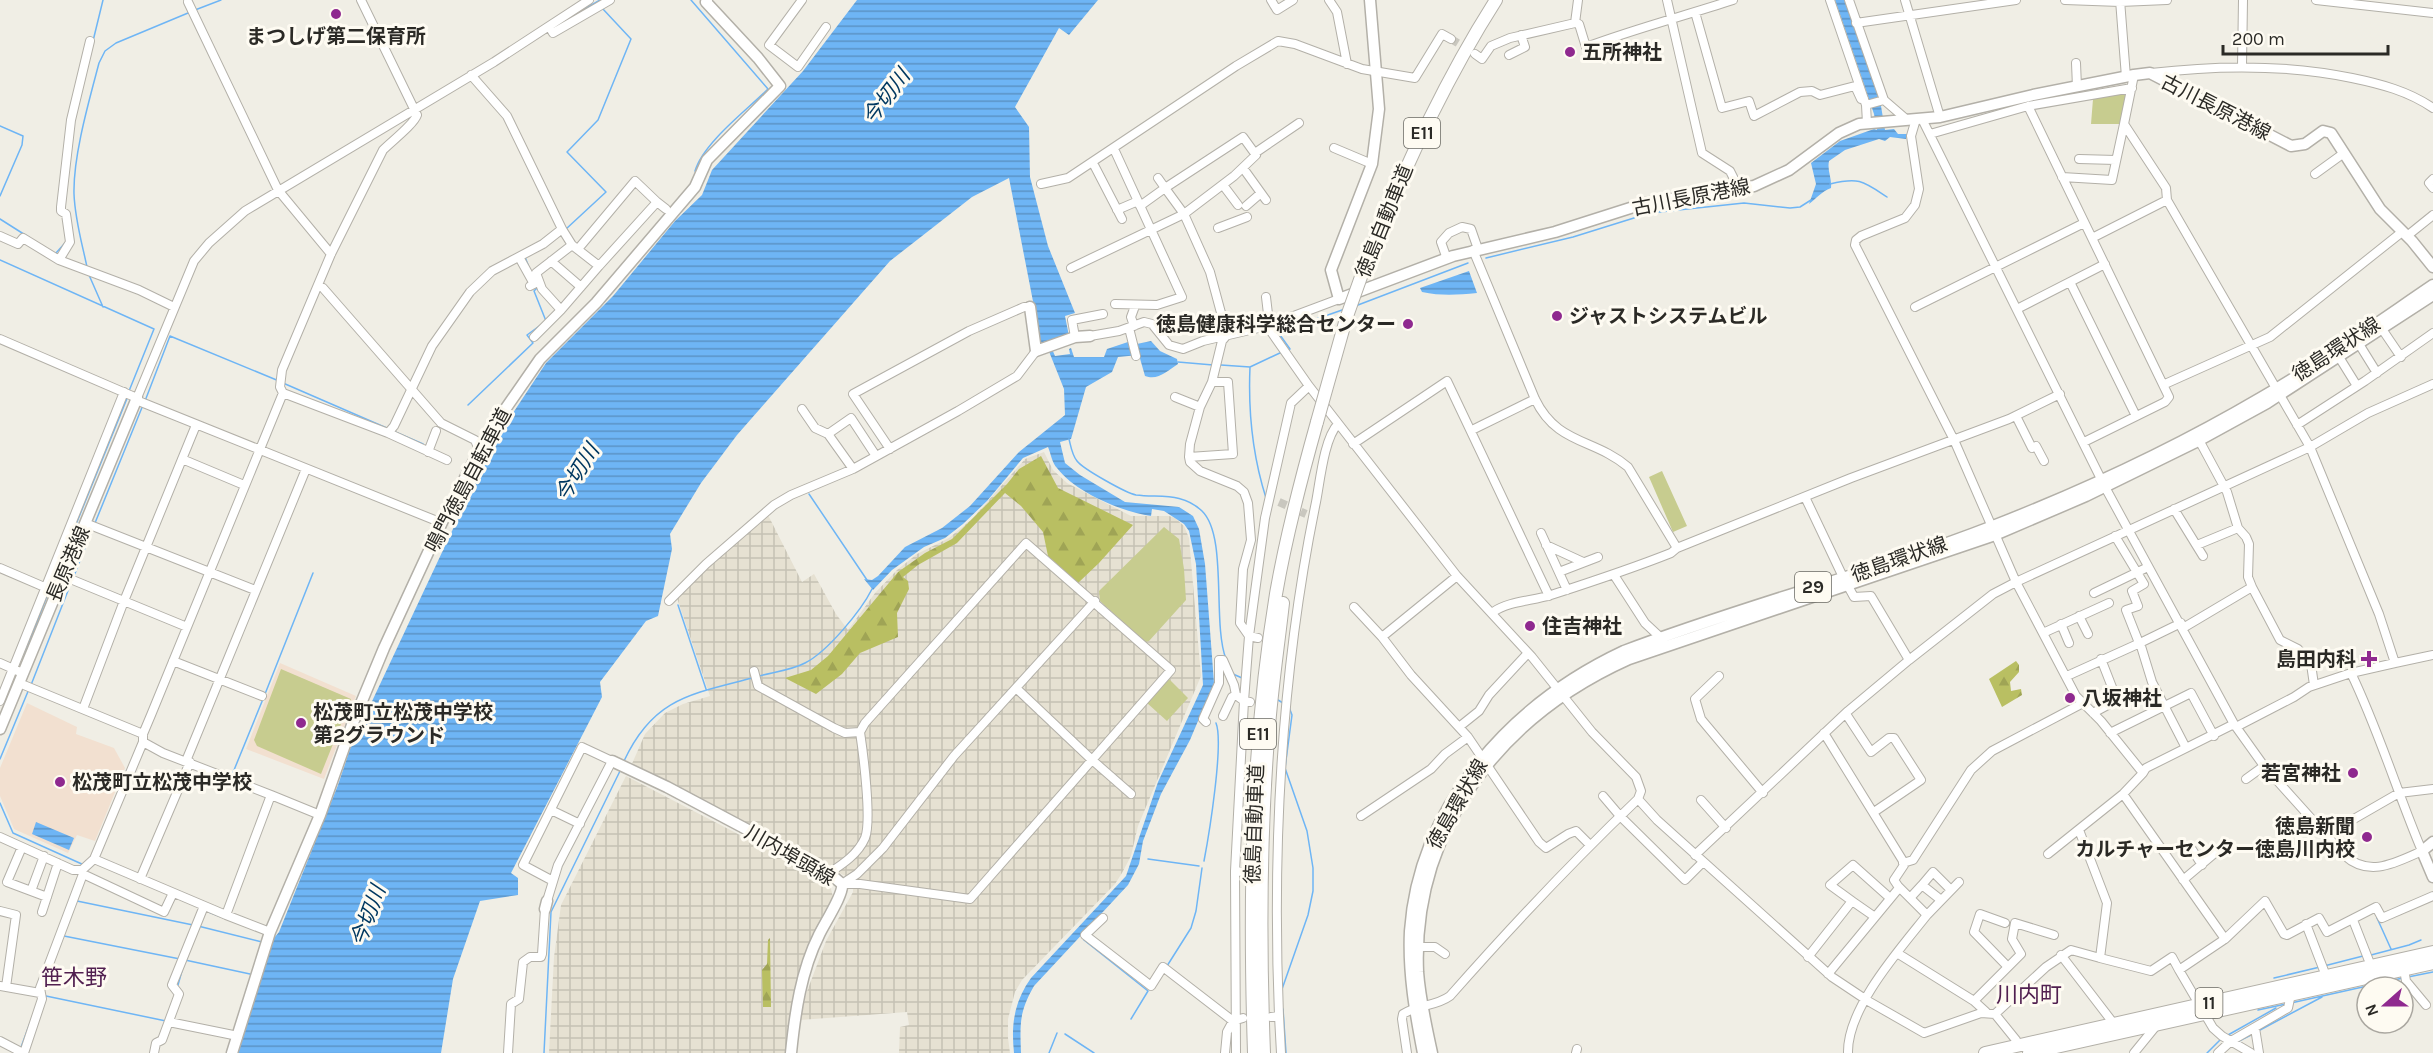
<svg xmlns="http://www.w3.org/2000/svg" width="2433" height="1053" viewBox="0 0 2433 1053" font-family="Karla,'Noto Sans JP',sans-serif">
<defs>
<pattern id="industrial-grid" width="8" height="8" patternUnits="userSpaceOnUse" patternTransform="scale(1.5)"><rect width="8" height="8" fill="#e6e1d2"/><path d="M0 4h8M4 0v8" fill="none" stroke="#c5c1b4"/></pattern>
<pattern id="forest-firs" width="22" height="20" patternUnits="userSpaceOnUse" patternTransform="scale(1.5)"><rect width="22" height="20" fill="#b9bf62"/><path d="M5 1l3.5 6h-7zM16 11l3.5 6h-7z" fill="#9fa455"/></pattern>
<pattern id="water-rules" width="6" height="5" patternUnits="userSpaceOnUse" patternTransform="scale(1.5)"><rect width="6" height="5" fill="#6eb5f5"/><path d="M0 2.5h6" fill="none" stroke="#5b93c6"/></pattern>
</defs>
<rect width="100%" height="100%" fill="#f0eee5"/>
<!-- industrial -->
<path fill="url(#industrial-grid)" d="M1044,452L1053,470L1067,483L1131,516H1169L1175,518L1184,526L1189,538L1201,676L1138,826L1131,856L1122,873L1115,884L1022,980L1015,992L1008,1019V1038L1010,1053H899L900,1027L909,1025L907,1012L800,1020L806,994L826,941L853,892V880L631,766L645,734L665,713L683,704L710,696L677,598L708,564L768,515L802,582L814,574L836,614L848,630L875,593L897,570L917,554L949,538L972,519L1025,459Z
M626,776L829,881L833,897L819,925L796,984L785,1053H549L554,957L561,905Z"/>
<!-- education -->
<path fill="#f2e0d0" d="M280,663L356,696L324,779L246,749Z
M27,703L77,727L76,734L114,748L125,768L95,841L77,835L68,853L14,829L0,796V768Z"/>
<!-- green -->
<path fill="#c7cc8f" d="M2128,93L2120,124H2091L2093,99Z
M1662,471L1687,526L1673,532L1649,477Z
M1164,527L1179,539L1184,569L1186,600L1149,641L1145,642L1100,601L1099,591Z
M281,669L351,699L321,774L257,746L254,740Z
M1169,679L1188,698L1167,721L1147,703Z"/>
<!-- forest -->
<path fill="url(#forest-firs)" d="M1041,456L1058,488L1133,525L1099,563L1078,583L1048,556L1043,532L1021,506L1005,493L957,543L918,565L903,577L908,581L909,589L897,613L898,637L860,653L842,674L816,694L785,678L811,670L828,656L898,572L925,553L952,539L1007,484L1019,469Z
M2016,661L2019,665V672L2010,682L2011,691L2021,689L2022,695L2002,707L1989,679Z
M770,938L771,1007H763L762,970L767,964L768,940Z"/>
<!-- water -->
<path fill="url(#water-rules)" d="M857,0H1098L1069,35L1059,28L1015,107L1029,127L1030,177L1048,246L1075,313L1065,316L1069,336L1039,343L1038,327L1009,178L972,197L890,261L737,435L701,483L670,534L672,549L658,616L646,621L600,682L602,697L511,873L518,878V895L480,901L453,979L441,1053H236L274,938L279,932L338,785L351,746L476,480V469L546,363L613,296L675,221L702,195L712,170L803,71Z
M1835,0H1846L1881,106L1885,130L1894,129L1898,134H1907L1906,139L1890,137L1885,141L1879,139L1845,150L1829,161C1827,171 1832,178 1831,188C1821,192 1817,198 1809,204L1816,184L1811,163L1840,141L1874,129L1877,130L1874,114Z
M1469,271L1477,293C1457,295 1441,296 1422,292L1420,288Z
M1131,341L1132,345L1151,341L1160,351L1177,359L1178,364C1167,371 1158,381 1145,376L1139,355L1118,357L1112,372L1086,387L1071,439L1060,442L1065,463L1080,475L1125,502L1179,507L1193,516L1199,529L1205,564L1214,683L1190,740L1161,794L1143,841L1139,864L1128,885L1034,986C1019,1012 1020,1024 1021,1053H1014C1011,1024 1014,1002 1031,978L1126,876L1158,782L1203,685L1196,564L1189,531L1184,524L1164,511L1152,509L1151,516C1122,512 1075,492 1057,468C1052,463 1051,454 1048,447L1023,458L987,501L963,524L945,538L924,547L892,570L873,590L864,579L872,580L878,576L905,547L942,528L970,506L1019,452L1065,415L1064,389L1048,349H1052L1055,356L1070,354L1069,349L1071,348L1074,357H1104L1107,349Z
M36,822L74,838L69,850L32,834Z"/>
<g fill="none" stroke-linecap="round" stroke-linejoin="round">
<!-- stream -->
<path stroke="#6eb5f5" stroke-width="1.5" d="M691,0L768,89C747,110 703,143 695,171
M195,10L221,0
M557,25L600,0
M93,41L103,0
M0,126L23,136L22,145L0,196
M1830,184C1859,177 1863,181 1887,197
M0,219L30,238
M566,229L606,192L567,152L598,120L631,39L602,8
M56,253L65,243
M525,257L530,270
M1486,258L1573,237L1650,213L1744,203L1790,208L1800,207L1811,200
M0,260L154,329L129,391
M87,267C82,243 75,220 74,194C73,156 89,101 99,63L105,51L116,43L188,13
M89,275L103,307
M537,288L534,291L546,321
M1358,305L1468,263
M1286,350L1290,349L1280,335L1282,331L1345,309
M1178,362L1213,365
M1221,365L1250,367L1282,352
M1250,367C1248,413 1252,454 1266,498
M283,383L389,429
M145,401L170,336L279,381
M468,405L533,343L527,335L542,324
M393,431L423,444
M1069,439C1071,447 1072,455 1077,461C1083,469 1126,493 1136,495C1160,498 1182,492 1202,511C1228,536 1212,623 1226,659
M809,494L867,580
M95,523L143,405
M74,576L92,530
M51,586L128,396
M678,605L706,689
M23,659L48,593
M1233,674L1242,678
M759,676C774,672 792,670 805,663C827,652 861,611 872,589
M31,685L71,583
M265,694L313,573
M1278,700L1283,703
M0,759L29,689
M624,761C653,698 691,694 752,678
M232,775L263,699
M0,803L13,833L84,865
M1148,859L1199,866
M1204,861C1209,835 1224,743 1216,723
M77,901L193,925
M206,911L224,918
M2377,918L2391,949
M198,926L262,942
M64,936L180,959
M1084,940L1148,991L1131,1019
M2371,955L2409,945L2421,940
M185,960L250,974
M1167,966L1191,928L1196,911L1202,868
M2324,966L2363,956
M2408,977L2433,972
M2274,978L2320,967
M178,985L183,967
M1281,992L1308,915L1313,891V868L1307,831L1285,768L1292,715L1289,707
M46,996L166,1021
M2291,1003L2403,978
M1283,1009L1286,1053
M2258,1010L2286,1004
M2260,1030L2322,997
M1065,1034L1094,1053
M2228,1035L2276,1008
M2239,1041L2253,1034
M20,1050L30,1023
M544,1053L551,912L620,771
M1049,1053L1057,1033
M2207,1053L2221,1039"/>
<!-- minor-tunnel -->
<path stroke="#c9c7bf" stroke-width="8" stroke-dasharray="8 4" stroke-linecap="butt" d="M1451,39L1469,50
M1279,502L1306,514"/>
<defs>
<path id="minor" d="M802,0L769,45L798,67L826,27
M1271,0L1277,10L1293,0
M1329,0L1337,12L1347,64
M1667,0L1702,153L1730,171L1739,189
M1830,0L1866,105L1867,123
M1849,0L1884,100L1906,119
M1905,0L1940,117
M2065,0L2120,2L2167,0
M2120,0L2126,77
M2316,0L2433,13
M188,2L278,190L331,254
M1695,12L1722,108L1749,101L1754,116L1800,92L1812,91L1820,95L1855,86L1861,99H1864
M1575,23L1578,0
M1856,23L2016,0
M549,26L553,33L610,0
M90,41L71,120L61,207V211L66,214L70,242L59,260L139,290L174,307
M1475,54L1482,59L1491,46L1510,38L1575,23L1579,24L1586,47C1634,29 1684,16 1733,0
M1509,55L1525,47L1521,35
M2076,63L2077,87
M2242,66L2243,0
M2151,73C2219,65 2285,64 2352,78C2381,84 2408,91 2433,108
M471,75L507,116L562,229L572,245L599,266L657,202L635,181L578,249
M2134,75L2124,124L2166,188L2167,200L2310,447L2379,614L2395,663L2351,673L2309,687L2294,697L2236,727
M1866,105L1884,100
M2028,106L2169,397L2165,402L2084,442
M1916,119L1911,136L1919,189L1915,205L1905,218L1861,236L1856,240L1855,245L1954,440L2016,582L2310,447L2368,413L2433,384
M1922,119L2105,487L2234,724L2264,766L2344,855C2369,878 2395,863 2422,851C2397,792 2379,731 2351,673
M1930,134L2028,106L2132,88
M1243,137L1256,155L1234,176L1184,214L1165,188Z
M1334,148L1372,164
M1114,149L1182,297L1157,305L1115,304
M1255,153L1299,123
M2079,159L2116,160
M1093,163L1122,219
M1243,168L1266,200
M2315,174L2344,153
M2062,177L2112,180L2124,124
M2433,179L2429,183L2433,188
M1041,184L1068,178L1236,66L1278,41L1295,44L1362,69L1415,78L1442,34L1451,39
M1223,185L1238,205
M657,202L666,209
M1140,206L1165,188L1158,178
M1246,206L1261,193
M1117,210L1138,201
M1218,228L1247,217
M0,236L18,244L23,238L59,260
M2407,236L2433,215
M2092,238L2167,200
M1473,250L1535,399C1557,445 1594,438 1628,467L1677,548L1851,478L2009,419L2060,394
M519,257L534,284L530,286
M1447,259L1441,242L1449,233L1462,227L1471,229L1478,249
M551,261L581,287
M1071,268L1184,214L1210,272L1227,335L1222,341L1212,382L1200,407L1190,444L1189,457L1190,462L1200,471L1237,486L1244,492L1248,503L1251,540L1243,569L1240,623L1249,636L1258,638
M2070,282L2136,416
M318,285L323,288L441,423L475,440L479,450
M1266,297L1268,314L1273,323
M1915,307L2084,223
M2017,309L2105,264
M561,310L542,289L536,273L572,245
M1134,326L1131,317L1135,306
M1267,326L1309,386L1457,576L1532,657L1592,732L1636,777L1641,791L1638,799L1657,820L1832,977L1868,1001L1924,1033L1981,1013L1995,1014L2016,1040L2018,1046
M1129,328L1136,356
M2382,329L2401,357
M1090,336L1119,331L1144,322L1152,324L1169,345L1183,349L1203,341L1267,326L1339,299
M534,337L561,310L599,266
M1075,337L1072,320L1103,314
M0,339L137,398L194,261L209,243L245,211L494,62L589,0
M2359,344L2377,373
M2339,357L2357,386
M2165,384L2270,337L2402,232
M283,393L388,433L447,460
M1175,397L1200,407
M136,400L442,523
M802,409L815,428L828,434L853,469
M2016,416L2032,448L2036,446L2044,461
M2297,425L2365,381L2433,333
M1472,430L1535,399
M388,433L394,426L432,346L470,292L492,271L543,244L562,229
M828,434L851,418L876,456
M1353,444L1447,381L1549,596
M890,449L853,394L969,331L1024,307H1030
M428,452L436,431
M1189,457L1233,454L1228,382H1212
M182,459L244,485
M1805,497L1843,577
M2174,509L2203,556
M85,523L255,590
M1541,533L1567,590
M2115,536L2144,584L2132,591L2138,606L2126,610L2139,643
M1546,545L1583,562
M2197,545L2238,528
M0,568L56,592
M1559,572L1598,557
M1614,575L1645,623L1660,637
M63,576L187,627
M1848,586L1854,597L1871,596L1909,660
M2252,587L2280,640L2298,649L2311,664L2314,685
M2094,593L2148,567
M669,601L706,564L774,505L791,495L853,469L958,411L1017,376L1036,351
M1354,607L1382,637L1411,675L1468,737L1539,842L1546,848L1568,834L1576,831L1590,845
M1493,612C1509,601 1532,601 1551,595C1591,582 1631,569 1671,553L1677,548
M2079,616L2088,634
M2061,624L2069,643
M2183,628L2252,587L2248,577L2249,544L2246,537L2238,528L2227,492L2199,440
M2043,633L2109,603
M1382,637L1457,576
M2140,643L2181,623
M173,661L262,696
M0,663L18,671
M2395,663L2433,655
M754,671L758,686L834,728L845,733L860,732
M1719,676L1695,699L1701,719L1763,793
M2067,676L2140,643L2152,682L2186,748
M19,683L143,734
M1017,689L1091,759L1131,794
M1236,695L1244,701L1235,871L1236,1053
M0,701L124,392
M1250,702L1244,701L1249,636L1265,518L1291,403L1309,386
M83,709L124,601L196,425
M2093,713L2117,700L2101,659
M1846,714L1871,752L1889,738H1894L1921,780L1874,812
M1206,722L1203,719L1219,683V660H1223L1234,685L1236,695L1232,697L1223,716
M1459,727L1479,711L1489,695L1528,653
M1824,733L1903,861L1904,865L1894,880L1898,886L1927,915C1900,949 1847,1008 1848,1053
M2110,733L2191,693L2214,736
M186,761L306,469
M2143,773L2146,768L2234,724
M2246,779L2264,766
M2123,794L2225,939L2179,970L2213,1028L2222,1036L2251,1053
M271,795L320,815
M1603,796L1620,816L1685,880L1703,862
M1701,800L1726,828
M551,810L580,824
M1361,816L1431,769L1445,754L1468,737
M2326,835L2399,793L2433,789
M0,837L73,870H82
M22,847L7,882L47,897
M2191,848L2202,865
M1695,855L1848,711L1909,660L1993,594L2016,582L2076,696L2101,721L2143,773L2123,794L2048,854
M94,859L226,915L271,795L163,753L143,742
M1903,863L1913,860L1971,770L1992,751L2083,703
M1235,871L1244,872
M829,873C843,864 858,854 865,838C872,821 863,752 860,732L865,723L1026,543L1171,670L970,899L860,884H842
M83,874L164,912L173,893
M140,879L190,762
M2183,880L2215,853
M842,884L857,874L883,848L954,756L1095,601
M31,891L44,856
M1910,898L1922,885
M1941,900L1922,885L1933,872L1951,890
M547,901L558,865L612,761L582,747L523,865L553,881
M1852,901L1830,885L1853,865L1890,898
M0,911L16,915L6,987
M42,912L58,863
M226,915L270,932
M1927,915L1959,882
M1103,918L1085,935L1151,986L1163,967L1233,1021
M2353,920L2371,966
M2005,923L1980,914L1974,932L2008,967
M2306,924L2326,976
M2225,939L2265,901L2284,934L2287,935L2319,918L2327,932L2376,907L2382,918L2433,896
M1419,947H1435L1445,954
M1897,953L1974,1001L1986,1012
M2061,955L2114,1024
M1808,957L1852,901L1875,917
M2100,958L2151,971L2172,957L2179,970
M2404,969L2406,981L2426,1005
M1828,974L1899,888
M0,986L40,993
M1974,1001L2021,954L2012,939L2015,923L2054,935
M1995,1014L2046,967L2071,950L2100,958L2107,903L2079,830
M1279,1016L1281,1053
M1271,1017L1279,1016C1272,843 1281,672 1316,502C1320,482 1324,438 1338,424
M169,1022L238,1036
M2255,1028L2259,1053
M0,1041L23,1053
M24,1053L42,999L40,988L83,874L82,870L94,859L143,742V734L151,715L283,393L280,387L282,370L331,254L383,150C392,141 414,124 417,115L361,0
M154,1053L156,1043L162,1040L179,994L172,985L204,906
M508,1053L511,1004L519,999L523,962L530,957H541L542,954L545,909
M1225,1053L1227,1032L1233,1021L1243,1018
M1407,1053L1402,1019L1403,1014C1418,1004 1435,1007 1450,996C1510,928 1572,862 1638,799
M1576,1053L1577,1049
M2134,1053L2156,1026
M2218,1053L2231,1041L2288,1008L2291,994"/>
<path id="major" d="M1370,0L1379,109L1372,164L1331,270L1339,299L1453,256L1555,232L1646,203L1754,186L1789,170L1839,133L1859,124L1940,117L2033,95L2134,75L2150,73L2291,146L2305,144L2323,131L2331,133L2380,209L2412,241L2433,267
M1030,307L1036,351L1075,337L1090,336
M0,729L137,398
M612,761L667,787L829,873L842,884C844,894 824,924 819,935C801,971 795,1013 791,1053
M2433,842L2422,851L2433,877
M545,909L547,901
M232,1053L270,932L320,815L352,725L384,648L444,518L488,434L540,359L596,303L695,187L707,160L780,86L758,58L706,2L707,0
M1423,1053C1415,1012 1408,973 1410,931C1419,804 1513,703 1624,651C1745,605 1872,573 1993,526C2085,490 2177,447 2262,397C2321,363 2377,323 2433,285
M1432,1053C1426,1026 1420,999 1418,972C1412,828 1502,716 1629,659L1995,535L2086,496L2194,443L2267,403L2433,295"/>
<path id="highway" d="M1362,274C1399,179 1441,86 1496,0
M1254,1053C1249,899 1251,746 1276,594C1286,536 1301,479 1317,422
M1264,1053C1260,948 1260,843 1268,739C1271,693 1278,648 1283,603
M1985,1053L2433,952
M2029,1053L2433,963"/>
</defs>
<!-- minor casing -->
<use href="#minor" stroke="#b3b0a8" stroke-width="10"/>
<!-- major casing -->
<use href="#major" stroke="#b3b0a8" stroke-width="13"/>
<!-- highway casing -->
<use href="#highway" stroke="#b3b0a8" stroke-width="14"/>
<!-- minor -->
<use href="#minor" stroke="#fff" stroke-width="8"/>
<!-- major -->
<use href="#major" stroke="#fff" stroke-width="10"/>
<!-- highway -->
<use href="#highway" stroke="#fff" stroke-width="12"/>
<defs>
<path id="highway-bridge" d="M1317,422L1346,319L1362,274"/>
</defs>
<!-- highway-bridge casing -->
<use href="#highway-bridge" stroke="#b3b0a8" stroke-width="14" stroke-linecap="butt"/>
<!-- highway-bridge -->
<use href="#highway-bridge" stroke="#fff" stroke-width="12"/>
</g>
<!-- markers -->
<g fill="#8f298f" stroke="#fefbf2" stroke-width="2">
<circle cx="336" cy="14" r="6"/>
<circle cx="1570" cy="52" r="6"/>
<circle cx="1557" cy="316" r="6"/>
<circle cx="1408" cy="324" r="6"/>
<circle cx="1530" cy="626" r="6"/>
<path d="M2366 650h6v6h6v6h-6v6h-6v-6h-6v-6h6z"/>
<circle cx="2070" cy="698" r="6"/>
<circle cx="301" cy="723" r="6"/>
<circle cx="2353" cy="773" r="6"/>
<circle cx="60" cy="782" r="6"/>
<circle cx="2367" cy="837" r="6"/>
</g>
<g text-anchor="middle" stroke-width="6" stroke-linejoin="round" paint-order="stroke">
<!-- shield labels -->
<g fill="#fefbf2" stroke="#6a6963" stroke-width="1.5">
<rect x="1404" y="118" width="36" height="30" rx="4.5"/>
<rect x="1795" y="572" width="36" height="30" rx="4.5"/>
<rect x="1240" y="719" width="36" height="30" rx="4.5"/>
<rect x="2195.5" y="988" width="27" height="30" rx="4.5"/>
</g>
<g font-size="18" font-weight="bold" fill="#2b2a26">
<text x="1422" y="139">E11</text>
<text x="1813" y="593">29</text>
<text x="1258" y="740">E11</text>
<text x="2209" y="1009">11</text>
</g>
<!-- poi labels -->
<g font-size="20" font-weight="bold" fill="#2b2a26" stroke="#fefbf2" text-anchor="start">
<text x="336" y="43" text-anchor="middle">まつしげ第二保育所</text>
<text x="1582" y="59">五所神社</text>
<text x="1569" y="323">ジャストシステムビル</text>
<text x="1396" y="331" text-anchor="end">徳島健康科学総合センター</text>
<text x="1542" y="633">住吉神社</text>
<text x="2356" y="666" text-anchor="end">島田内科</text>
<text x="2082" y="705">八坂神社</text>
<text x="313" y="719">松茂町立松茂中学校<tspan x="313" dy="23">第2グラウンド</tspan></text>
<text x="2341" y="780" text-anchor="end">若宮神社</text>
<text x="72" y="789">松茂町立松茂中学校</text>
<text x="2355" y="833" text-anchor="end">徳島新聞<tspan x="2355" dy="23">カルチャーセンター徳島川内校</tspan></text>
</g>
<!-- street labels -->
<g font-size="20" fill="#2b2a26" stroke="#fefbf2">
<text transform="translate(2216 107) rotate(27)" y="7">古川長原港線</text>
<text transform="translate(1691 197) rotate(-11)" y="7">古川長原港線</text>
<text transform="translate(1384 221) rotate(-68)" y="7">徳島自動車道</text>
<text transform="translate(2336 349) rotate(-33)" y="7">徳島環状線</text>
<text transform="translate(468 480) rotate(-62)" y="7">鳴門徳島自転車道</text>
<text transform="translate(1899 559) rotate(-19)" y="7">徳島環状線</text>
<text transform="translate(68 564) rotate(-67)" y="7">長原港線</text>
<text transform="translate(1457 804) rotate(-60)" y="7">徳島環状線</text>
<text transform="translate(1254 824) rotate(-88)" y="7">徳島自動車道</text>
<text transform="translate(790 855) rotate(30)" y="7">川内埠頭線</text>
</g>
<!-- water labels -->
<g font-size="21" font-style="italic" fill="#003860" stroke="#fefbf2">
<text transform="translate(886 97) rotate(-53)" y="7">今切川</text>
<text transform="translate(577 473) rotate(-58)" y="7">今切川</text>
<text transform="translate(368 916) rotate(-70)" y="7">今切川</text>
</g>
<!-- quarter labels -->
<g font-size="22" fill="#512050" stroke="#fefbf2">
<text x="74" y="985">笹木野</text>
<text x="2029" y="1002">川内町</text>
</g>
</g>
<!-- north arrow -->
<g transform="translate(2385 1005) rotate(249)"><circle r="28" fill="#fefbf2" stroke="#aaa7a0" stroke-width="1.5"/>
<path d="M0-4.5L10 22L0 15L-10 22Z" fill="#8f298f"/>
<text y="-9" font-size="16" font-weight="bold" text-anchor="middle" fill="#2b2a26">N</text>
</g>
<!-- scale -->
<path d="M2223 45v9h165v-9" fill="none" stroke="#2b2a26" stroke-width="3"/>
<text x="2232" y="45" font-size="18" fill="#2b2a26" stroke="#fefbf2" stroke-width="4.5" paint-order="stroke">200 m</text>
</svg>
